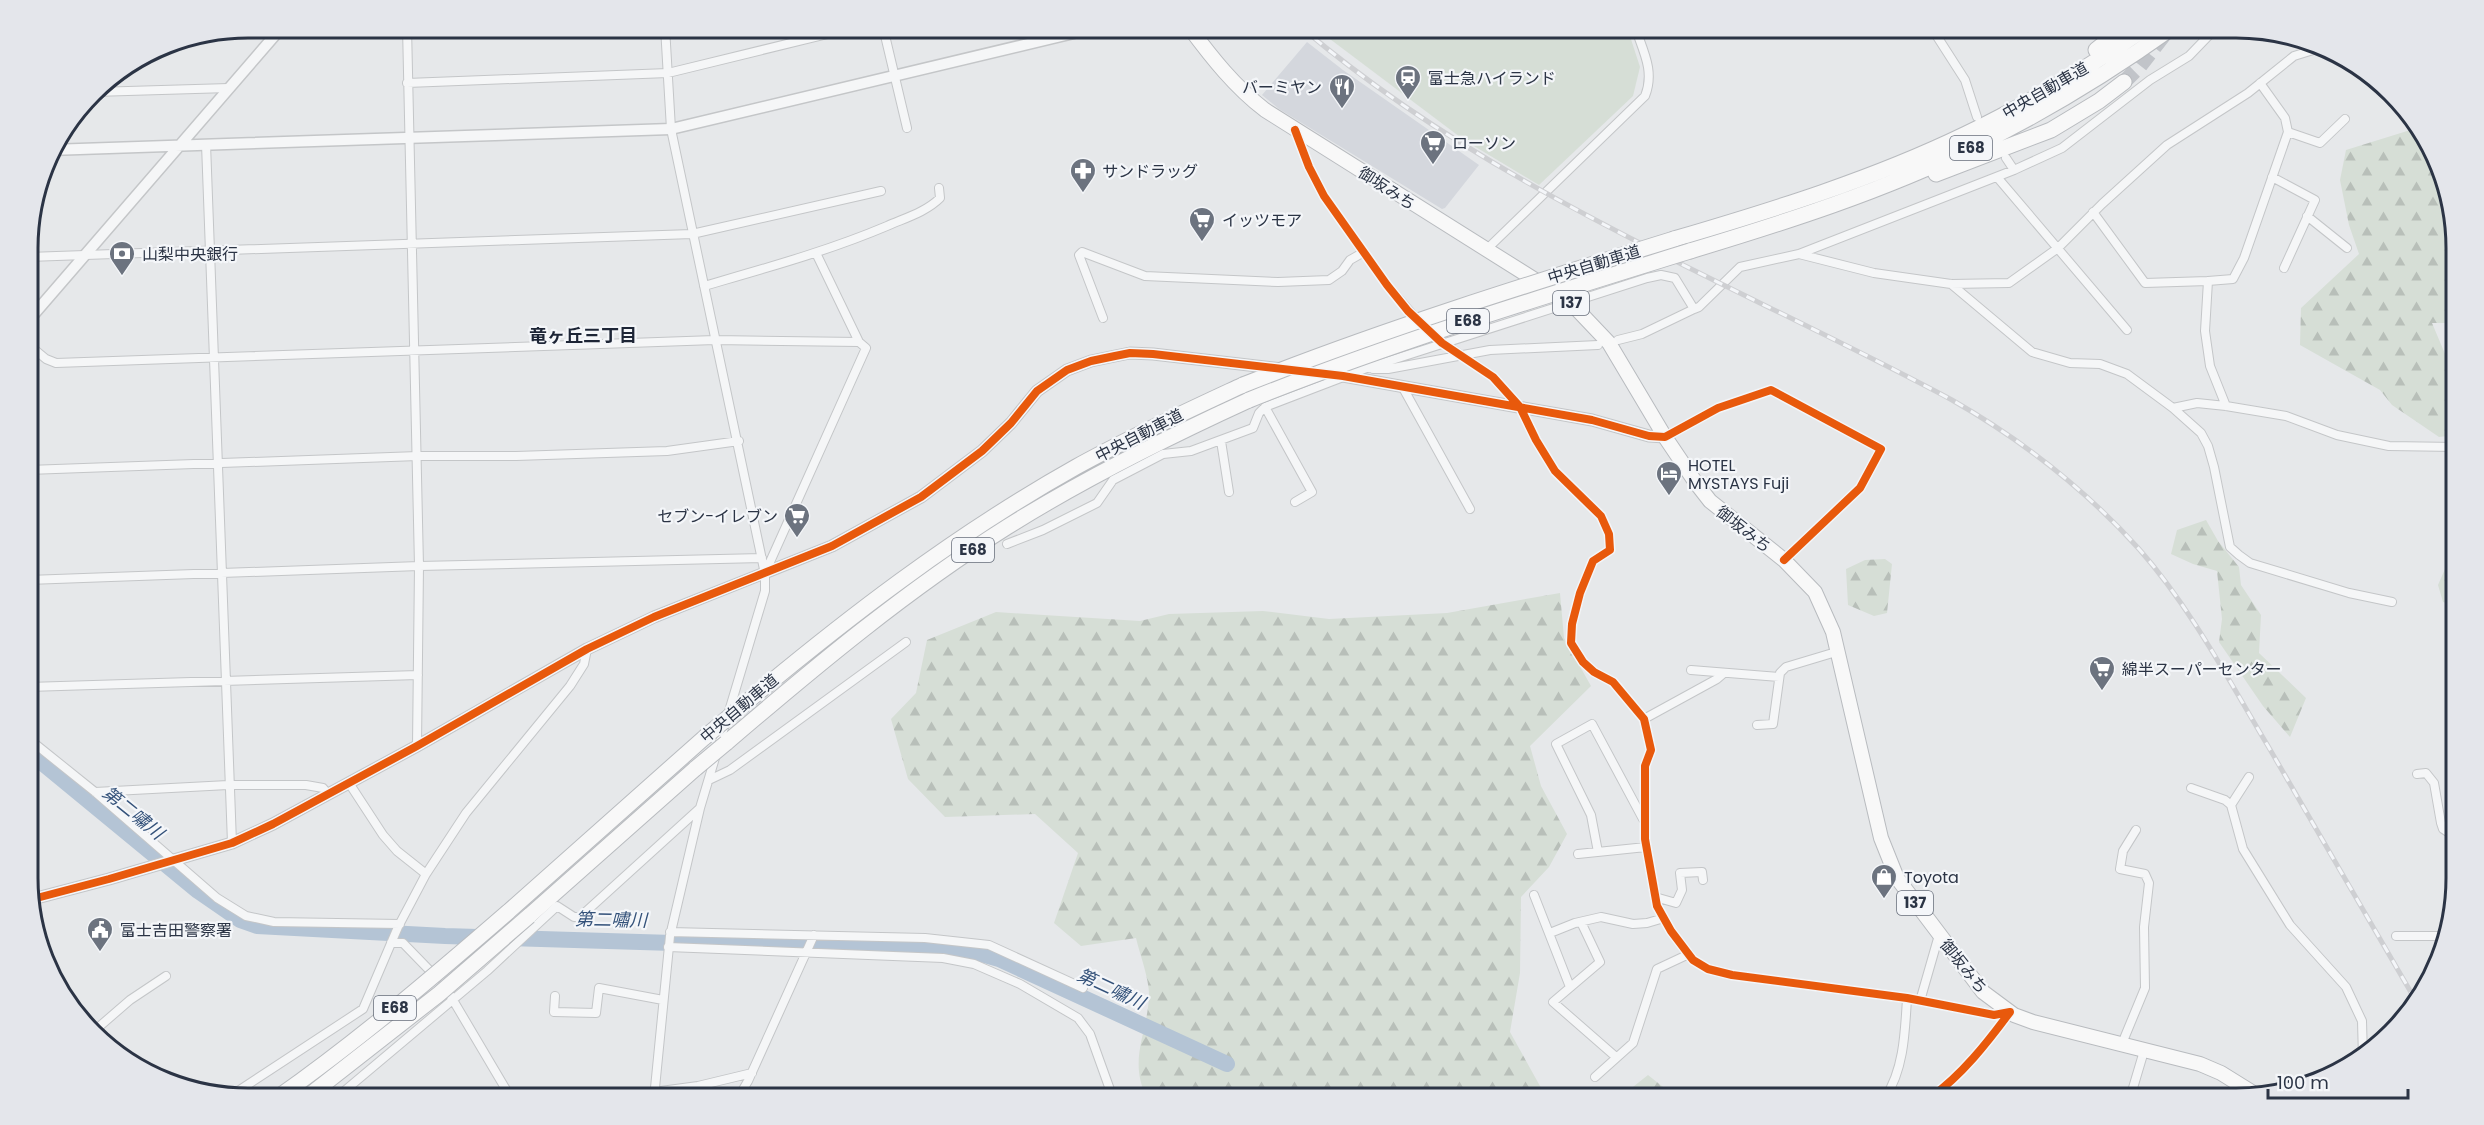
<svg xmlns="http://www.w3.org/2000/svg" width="2484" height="1125" viewBox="0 0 2484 1125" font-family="Poppins,'Noto Sans JP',sans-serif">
<defs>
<pattern id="forest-firs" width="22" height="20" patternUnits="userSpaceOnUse" patternTransform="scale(1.5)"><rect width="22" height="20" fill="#d6ded6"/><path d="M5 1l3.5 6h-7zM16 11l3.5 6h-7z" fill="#b8bfb9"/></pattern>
</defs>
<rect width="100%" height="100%" fill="#e6e8ea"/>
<!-- built -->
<path fill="#d4d7dd" d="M1307,42L1343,70L1479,165L1445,208L1442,209L1279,109L1262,95Z"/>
<!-- green -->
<path fill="#d6ded6" d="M1314,27H1627L1640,67L1633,96L1539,185L1464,140Z"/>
<!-- forest -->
<path fill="url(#forest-firs)" d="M2420,127L2440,163L2455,219V323H2432L2456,380V435L2439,437L2392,405L2380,390L2300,345L2301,308L2359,254L2349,225L2340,180L2346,150Z
M2206,520L2218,541L2239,567L2241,585L2261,615L2259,653L2306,698L2290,737L2263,706L2219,642L2222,619L2217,571L2193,564L2171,554L2177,530Z
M1885,559L1892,564L1887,613L1874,616L1848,605L1846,569L1865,560Z
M2448,562L2456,563V606L2443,602L2438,585Z
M1560,593L1564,638L1591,686L1530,746L1541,786L1567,834L1549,867L1521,897L1520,973L1510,1032L1540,1086L1549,1098H1147C1128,1060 1147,1035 1149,997C1150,981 1140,955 1136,938L1081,946L1054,923L1078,853L1035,814L945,817L908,779L891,719L916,693L927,640L996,612L1140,621L1169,614L1263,611L1329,619L1447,613Z
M1648,1075L1677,1098H1619Z
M903,1089L945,1098H863Z
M1065,1091L1070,1098H996Z"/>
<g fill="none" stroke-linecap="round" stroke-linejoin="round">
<!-- river -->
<path stroke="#b4c4d5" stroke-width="16" d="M29,752L198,891L240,920L257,926L445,936L771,946L808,942L875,944L957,948L978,953L999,959L1227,1064"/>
<!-- motorway-tunnel -->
<path stroke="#c1c4c9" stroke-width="15" stroke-dasharray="15 8" stroke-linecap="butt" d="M2124,82L2140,66L2164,35"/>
<defs>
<path id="minor" d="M407,27L419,566L417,746
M883,27L907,128
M1931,27L1965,80L1977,117
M204,36L436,27
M407,83L668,73L856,27
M2260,83L2285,118L2288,132L2320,143L2345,119
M94,92L229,88
M1295,130L1309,167L1324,196L1387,285L1419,322
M206,144L232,843
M2006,158L2014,170
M1997,177L2127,330
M2272,177L2315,200L2284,268
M2093,212L2145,283L2208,281L2205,331L2210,366L2226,406
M2307,216L2347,248
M1486,250L1645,96C1655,71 1643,51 1635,27
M816,253L859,342
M1799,254L2014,170L2062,148L2150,80L2189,56L2217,27
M28,257L692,234L881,191
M2208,281L2233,279L2244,258L2288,132
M1951,284L2032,352L2070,363L2100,364L2127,374L2173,408L2197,403L2226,406L2286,416L2337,435L2389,446L2456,447
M704,286C766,268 828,251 887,226C905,218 926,212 940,198L939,188
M1103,318L1079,255L1082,252L1145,276L1278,282L1329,280L1342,271L1350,260L1364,252
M1618,340L1642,334L1694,309
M1440,341L1493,377L1520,407L1536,440L1555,471L1601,516L1609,534L1610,550L1593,561L1580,593L1572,624L1571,643L1583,662L1594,672L1613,682L1644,719L1651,750L1645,766V839L1657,906L1671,931L1693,960L1708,969L1732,975L1907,998L1994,1015L2010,1012C1987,1043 1962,1075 1930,1098
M28,344L46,359L56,363L715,340L859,342L866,348L765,573
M28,355L35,350
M1373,369H1388L1490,350L1598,345
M1402,386L1470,509
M1265,407L1312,492L1295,502
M2173,408L2201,433L2208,446L2214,467L2230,547L2239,555L2250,563L2349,593L2392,602
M1665,437L1718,408L1771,390L1881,449L1860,488L1784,560
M1221,441L1229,492
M28,470L418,456H516L667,451L739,441
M1007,544L1043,530L1097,503L1113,480L1163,454L1191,451L1253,428L1259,413L1265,407L1364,369L1647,278L1661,275L1675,278L1694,309L1699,307L1740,267L1799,254L1874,273L1951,284L2009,283L2058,248L2102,204L2167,145L2248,93L2294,56L2326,46
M28,580L419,566L762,558
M1691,670L1779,677
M28,687L418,675
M1644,719L1717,679L1724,673
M1757,725L1773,724L1780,673L1786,667L1836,652
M29,739L95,792L217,898L246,916L274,922L400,924
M2417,774L2426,773L2434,783L2441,823L2443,829L2457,838
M2249,777L2231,805L2243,849L2290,925L2346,987L2362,1021L2363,1058
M709,780L730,770L906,642
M349,783L383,835L397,851L426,874
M2191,788L2225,800L2231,805
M95,792L228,785H306L323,788L328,794
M1598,852L1591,815L1556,744L1592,724L1643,819
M1578,854L1646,847
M1534,895L1570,987
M1655,897L1676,903L1682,890L1680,873L1702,872L1703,880
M1581,922L1600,962L1553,1002L1616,1057
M670,932L925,938L989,945L1083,988
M1550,933L1575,923L1601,917L1633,924L1647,923L1664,918
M2396,936H2445
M391,943H403L437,978
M668,947L943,958L974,964L1020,984L1078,1018L1090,1034L1113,1098
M450,995L511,1098
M555,996L554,1012L596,1013L599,988L663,1000
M1920,1001L1939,935
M93,1032L130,1000L166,976
M2121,1046L2145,988L2144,927L2149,883L2145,874L2120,869L2123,851L2136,830
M1595,1077L1633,1043L1657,969L1689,954
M232,1095L363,1009L398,927L426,874L466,813L570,686L584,664L587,649
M336,1098L487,971L557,906L574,917H580L699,809
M609,1098L698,1086L752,1073
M654,1098L670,936L700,808L765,591V574L671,129L665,27
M738,1098L748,1081L814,935
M1885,1098C1904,1069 1905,1032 1907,998
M2130,1098L2144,1051"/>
<path id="tertiary" d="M50,150L671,129L1099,27
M28,321L282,27
M29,900L109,879L232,843L273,824L417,746L587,649L654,617L832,546L921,497L982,451L1011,423L1037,391L1067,370L1091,361L1115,356L1130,353L1153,354L1343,376L1592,420L1649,436L1665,437"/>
<path id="trunk" d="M1189,27C1212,58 1235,87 1265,110L1570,302L1609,343L1665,437L1696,483L1710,501L1784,560L1815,592L1833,632L1881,838L1897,878L1983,992L2014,1015L2033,1022L2200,1064L2221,1073L2258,1096"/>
<path id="motorway" d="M2096,50L2125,27
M1936,174L2051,130L2099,101L2124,82
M1674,239C1773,210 1873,179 1966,134C2029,104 2089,67 2147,27
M1690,251C1786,222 1883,191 1973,147C2043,113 2110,72 2173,27
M736,711C843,621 953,536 1076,467C1130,437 1187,411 1243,385
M726,743C816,666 907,590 1007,527C1085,478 1166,438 1249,400
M508,912L705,737
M529,916L696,768"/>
</defs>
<!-- minor casing -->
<use href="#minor" stroke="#c4c6c8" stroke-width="10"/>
<!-- tertiary casing -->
<use href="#tertiary" stroke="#c4c6c8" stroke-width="13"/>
<!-- trunk casing -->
<use href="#trunk" stroke="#b8bbbf" stroke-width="16"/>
<!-- motorway casing -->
<use href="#motorway" stroke="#b8bbbf" stroke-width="17"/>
<!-- minor -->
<use href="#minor" stroke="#f5f6f7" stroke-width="8"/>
<!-- tertiary -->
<use href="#tertiary" stroke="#f5f6f7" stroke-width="10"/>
<!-- trunk -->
<use href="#trunk" stroke="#f8f8f8" stroke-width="14"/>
<!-- motorway -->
<use href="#motorway" stroke="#f8f8f8" stroke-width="15"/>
<defs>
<path id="rail" d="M1301,27C1493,191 1732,282 1952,400C2022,440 2085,489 2139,549C2191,608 2228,679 2268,746C2317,831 2367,916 2416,1001"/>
</defs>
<!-- rail casing -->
<use href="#rail" stroke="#cecfd2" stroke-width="5"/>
<!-- rail -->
<use href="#rail" stroke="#f4f6f9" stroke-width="3" stroke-dasharray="9" stroke-linecap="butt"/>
<defs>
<path id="motorway-bridge" d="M1243,385C1384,329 1529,284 1674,239
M1249,400C1394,342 1542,297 1690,251
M705,737L736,711
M696,768L726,743
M277,1098C358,1041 433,977 508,912
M306,1098L439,994L529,916"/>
</defs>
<!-- motorway-bridge casing -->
<use href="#motorway-bridge" stroke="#b8bbbf" stroke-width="17" stroke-linecap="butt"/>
<!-- motorway-bridge -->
<use href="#motorway-bridge" stroke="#f8f8f8" stroke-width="15"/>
<defs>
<path id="cycleway" d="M1295,130L1309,167L1324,196L1387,285L1408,311L1442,343L1493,377L1520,407L1536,440L1555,471L1601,516L1609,534L1610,550L1593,561L1580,593L1572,624L1571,643L1583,662L1594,672L1613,682L1644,719L1651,750L1645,766V839L1657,906L1671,931L1693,960L1708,969L1732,975L1907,998L1994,1015L2010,1012C1987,1043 1962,1075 1930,1098
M29,900L109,879L232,843L273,824L417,746L587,649L654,617L832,546L921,497L982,451L1011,423L1037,391L1067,370L1091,361L1115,356L1130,353L1153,354L1343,376L1592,420L1649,436L1665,437L1718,408L1771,390L1881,449L1860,488L1784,560"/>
</defs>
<!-- cycleway casing -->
<use href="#cycleway" stroke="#f4f6f9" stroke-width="11"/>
<!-- cycleway -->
<use href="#cycleway" stroke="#e8590c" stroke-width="8"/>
</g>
<!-- icons -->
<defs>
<symbol id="station-pin" viewBox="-11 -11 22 30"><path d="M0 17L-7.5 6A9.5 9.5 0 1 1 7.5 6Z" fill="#6c737f" stroke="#f4f6f9"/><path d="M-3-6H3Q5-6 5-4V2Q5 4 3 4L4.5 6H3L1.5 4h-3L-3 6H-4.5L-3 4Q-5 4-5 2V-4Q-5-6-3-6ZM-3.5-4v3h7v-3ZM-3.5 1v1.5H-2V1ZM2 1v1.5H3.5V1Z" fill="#fff"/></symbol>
<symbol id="restaurant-pin" viewBox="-11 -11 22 30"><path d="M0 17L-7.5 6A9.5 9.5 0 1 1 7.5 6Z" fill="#6c737f" stroke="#f4f6f9"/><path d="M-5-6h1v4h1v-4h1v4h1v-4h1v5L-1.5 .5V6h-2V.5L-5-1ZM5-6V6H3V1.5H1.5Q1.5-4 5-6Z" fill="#fff"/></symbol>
<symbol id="supermarket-pin" viewBox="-11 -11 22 30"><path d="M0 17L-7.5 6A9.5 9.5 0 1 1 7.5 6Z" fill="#6c737f" stroke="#f4f6f9"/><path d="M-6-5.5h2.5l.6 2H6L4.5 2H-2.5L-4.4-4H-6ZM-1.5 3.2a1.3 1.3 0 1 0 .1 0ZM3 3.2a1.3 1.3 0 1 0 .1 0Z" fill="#fff"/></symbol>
<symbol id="pharmacy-pin" viewBox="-11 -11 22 30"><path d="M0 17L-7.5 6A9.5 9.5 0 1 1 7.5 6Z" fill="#6c737f" stroke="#f4f6f9"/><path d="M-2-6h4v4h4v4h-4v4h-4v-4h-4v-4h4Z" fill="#fff"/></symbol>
<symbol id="bank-pin" viewBox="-11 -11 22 30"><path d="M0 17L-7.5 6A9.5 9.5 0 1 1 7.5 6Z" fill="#6c737f" stroke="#f4f6f9"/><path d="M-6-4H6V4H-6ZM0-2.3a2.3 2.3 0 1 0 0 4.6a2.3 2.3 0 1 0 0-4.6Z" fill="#fff"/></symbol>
<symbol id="hotel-pin" viewBox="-11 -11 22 30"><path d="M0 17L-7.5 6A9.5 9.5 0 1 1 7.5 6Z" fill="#6c737f" stroke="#f4f6f9"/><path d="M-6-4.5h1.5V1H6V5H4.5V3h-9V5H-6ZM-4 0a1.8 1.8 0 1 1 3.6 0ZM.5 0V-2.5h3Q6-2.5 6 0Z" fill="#fff"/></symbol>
<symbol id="shop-pin" viewBox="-11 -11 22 30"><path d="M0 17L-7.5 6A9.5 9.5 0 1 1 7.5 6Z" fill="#6c737f" stroke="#f4f6f9"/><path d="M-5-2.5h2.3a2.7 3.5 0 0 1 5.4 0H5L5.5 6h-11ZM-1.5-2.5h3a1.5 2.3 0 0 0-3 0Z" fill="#fff"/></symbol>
<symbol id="civic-pin" viewBox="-11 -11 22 30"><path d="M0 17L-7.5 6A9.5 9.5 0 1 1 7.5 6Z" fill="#6c737f" stroke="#f4f6f9"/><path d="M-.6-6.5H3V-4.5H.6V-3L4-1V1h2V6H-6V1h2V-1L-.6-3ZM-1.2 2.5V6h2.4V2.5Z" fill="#fff"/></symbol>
</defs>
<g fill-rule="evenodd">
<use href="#station-pin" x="1393" y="63" width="30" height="40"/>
<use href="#restaurant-pin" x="1327" y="72" width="30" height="40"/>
<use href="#supermarket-pin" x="1418" y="128" width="30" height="40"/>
<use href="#pharmacy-pin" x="1068" y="156" width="30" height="40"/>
<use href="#supermarket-pin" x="1187" y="205" width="30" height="40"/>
<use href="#bank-pin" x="107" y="239" width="30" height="40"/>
<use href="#hotel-pin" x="1654" y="459" width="30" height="40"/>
<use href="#supermarket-pin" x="782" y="501" width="30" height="40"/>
<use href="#supermarket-pin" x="2087" y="654" width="30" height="40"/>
<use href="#shop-pin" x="1869" y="862" width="30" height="40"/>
<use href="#civic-pin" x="85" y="915" width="30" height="40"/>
</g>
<g text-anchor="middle" stroke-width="4.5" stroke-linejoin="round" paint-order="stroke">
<!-- shield labels -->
<g fill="#f4f6f9" stroke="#676e7b" stroke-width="1.5">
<rect x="1950" y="136" width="42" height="24" rx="4.5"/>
<rect x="1553" y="291" width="36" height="24" rx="4.5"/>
<rect x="1447" y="309" width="42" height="24" rx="4.5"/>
<rect x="952" y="538" width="42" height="24" rx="4.5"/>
<rect x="1897" y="891" width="36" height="24" rx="4.5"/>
<rect x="374" y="996" width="42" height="24" rx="4.5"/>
</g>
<g font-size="15" font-weight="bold" fill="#2b3445">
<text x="1971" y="153">E68</text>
<text x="1571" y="308">137</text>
<text x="1468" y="326">E68</text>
<text x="973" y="555">E68</text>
<text x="1915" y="908">137</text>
<text x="395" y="1013">E68</text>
</g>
<!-- poi labels -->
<g font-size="16" fill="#2b3445" stroke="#f4f6f9" text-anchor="start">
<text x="1428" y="84">富士急ハイランド</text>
<text x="1322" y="93" text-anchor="end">バーミヤン</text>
<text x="1452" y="149">ローソン</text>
<text x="1102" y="177">サンドラッグ</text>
<text x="1222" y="226">イッツモア</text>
<text x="142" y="260">山梨中央銀行</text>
<text x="1688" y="471">HOTEL<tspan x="1688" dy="18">MYSTAYS Fuji</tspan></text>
<text x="778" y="522" text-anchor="end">セブン-イレブン</text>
<text x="2122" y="675">綿半スーパーセンター</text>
<text x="1904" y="883">Toyota</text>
<text x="120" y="936">富士吉田警察署</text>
</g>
<!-- street labels -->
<g font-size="16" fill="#2b3445" stroke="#f4f6f9">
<text transform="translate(2045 90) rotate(-30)" y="6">中央自動車道</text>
<text transform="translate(1387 188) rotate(33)" y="6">御坂みち</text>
<text transform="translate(1594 264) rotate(-17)" y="6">中央自動車道</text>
<text transform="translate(1139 435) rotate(-27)" y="6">中央自動車道</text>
<text transform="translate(1744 529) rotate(38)" y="6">御坂みち</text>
<text transform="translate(739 708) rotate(-40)" y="6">中央自動車道</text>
<text transform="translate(1964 966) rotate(51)" y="6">御坂みち</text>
</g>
<!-- neighbourhood labels -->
<g font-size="18" font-weight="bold" fill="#1d2536" stroke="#f4f6f9">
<text x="583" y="342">竜ヶ丘三丁目</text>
</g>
<!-- water labels -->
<g font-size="18" font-style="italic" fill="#34527a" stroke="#f4f6f9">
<text transform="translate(133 813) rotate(39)" y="6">第二嘯川</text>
<text transform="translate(611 920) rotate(1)" y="6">第二嘯川</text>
<text transform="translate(1111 989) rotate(25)" y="6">第二嘯川</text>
</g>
</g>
<!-- crop -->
<path d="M0 0H2484V1125H0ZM248 38H2236A210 210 0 0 1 2446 248V878A210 210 0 0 1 2236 1088H248A210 210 0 0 1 38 878V248A210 210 0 0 1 248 38Z" fill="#e4e6eb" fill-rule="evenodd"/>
<path fill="none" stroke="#2b3445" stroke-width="3" d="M248 38H2236A210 210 0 0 1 2446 248V878A210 210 0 0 1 2236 1088H248A210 210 0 0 1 38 878V248A210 210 0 0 1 248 38Z"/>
<!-- scale -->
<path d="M2268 1089v9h140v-9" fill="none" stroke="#2b3445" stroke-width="3"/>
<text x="2277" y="1089" font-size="18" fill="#2b3445" stroke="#f4f6f9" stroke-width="4.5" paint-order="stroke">100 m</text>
</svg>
